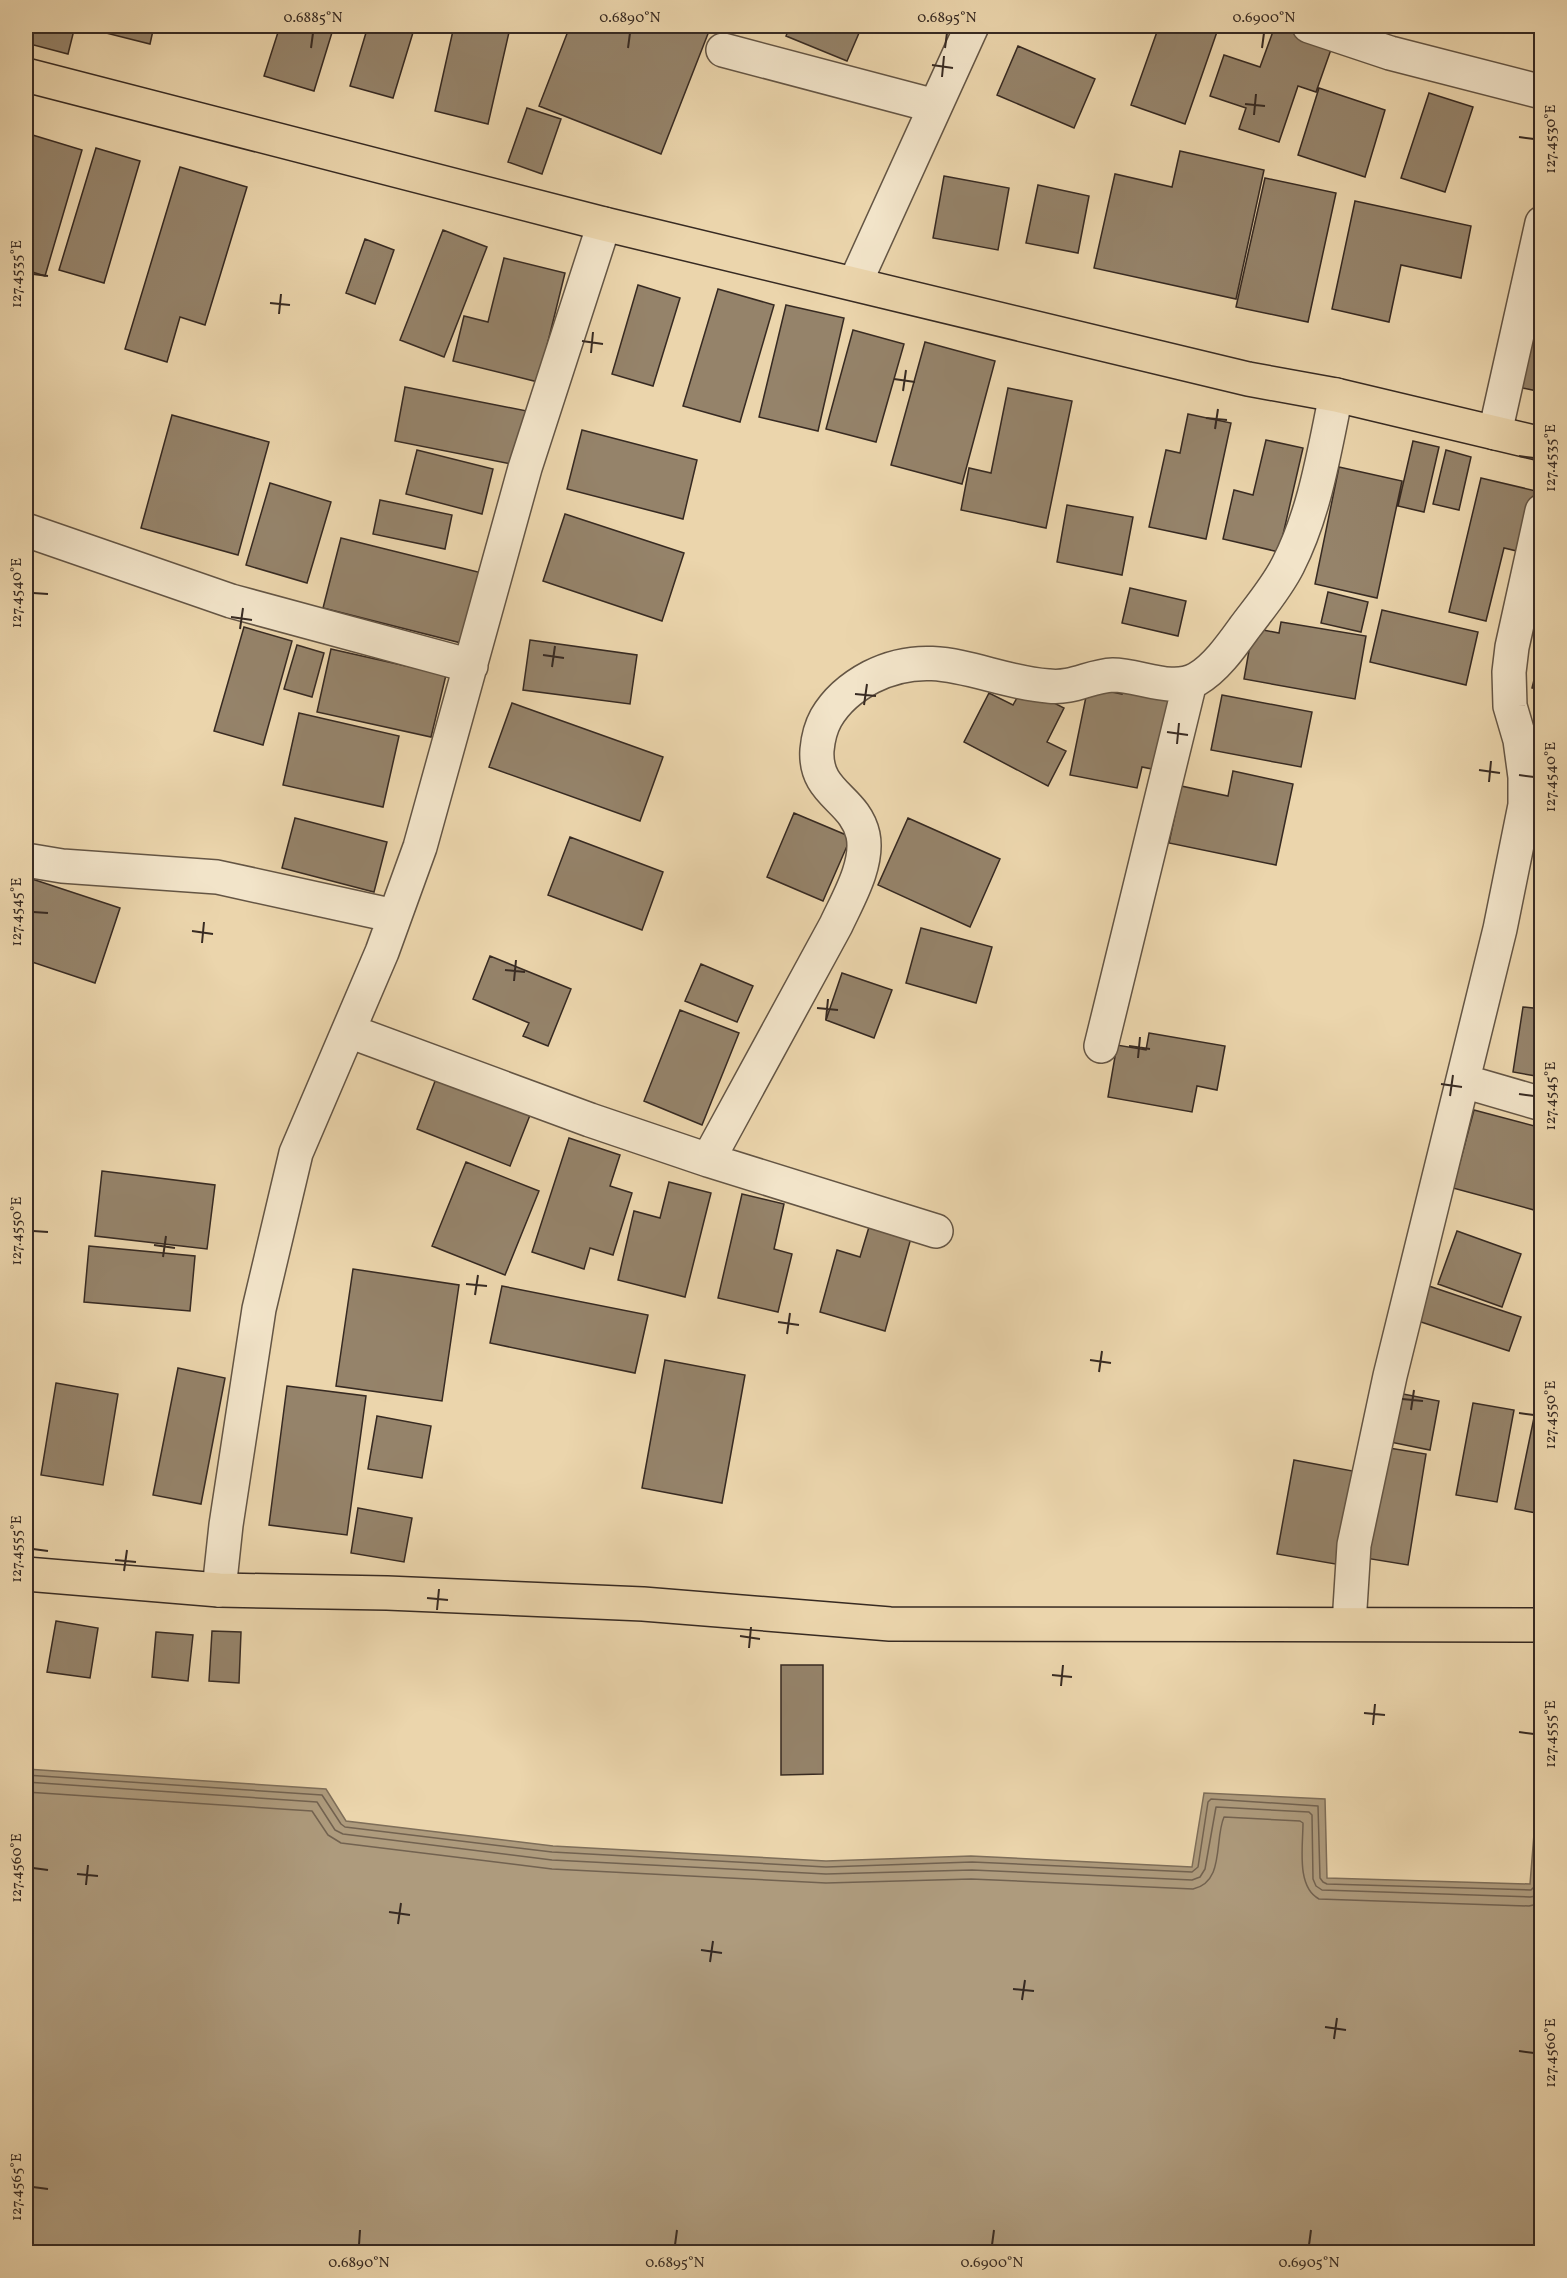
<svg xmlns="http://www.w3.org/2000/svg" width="1567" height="2278" viewBox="0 0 1567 2278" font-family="Vollkorn,serif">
<rect width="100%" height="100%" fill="#ebd5ac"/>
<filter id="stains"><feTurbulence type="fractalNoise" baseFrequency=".00333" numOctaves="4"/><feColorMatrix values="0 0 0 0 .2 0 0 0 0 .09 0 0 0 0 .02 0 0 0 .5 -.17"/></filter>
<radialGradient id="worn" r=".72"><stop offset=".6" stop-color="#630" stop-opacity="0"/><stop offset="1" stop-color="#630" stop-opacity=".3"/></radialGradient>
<!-- water -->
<path fill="#ae9b7d" stroke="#7e6e59" stroke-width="1.5" d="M26,1769L326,1789L346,1821L553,1846L826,1861L971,1856L1192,1867L1204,1793L1325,1799L1327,1878L1530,1884L1534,1834L1541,1835V2252H26Z"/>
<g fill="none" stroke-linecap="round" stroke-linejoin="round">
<!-- shore -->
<path stroke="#726250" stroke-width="1.5" d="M26,1775L322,1795L341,1824L345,1827L552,1852L826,1867L972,1862L1192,1872L1198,1867L1208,1802L1211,1799L1318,1806L1320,1878L1323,1882L1327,1884L1531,1890L1537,1884L1542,1840
M26,1782L317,1802L335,1830L343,1834L552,1860L826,1874L972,1870L1192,1880L1200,1877L1205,1869L1216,1807L1309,1812L1312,1815L1313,1879L1316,1886L1322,1890L1530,1897L1536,1896L1542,1891
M26,1792L312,1811L328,1835L341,1843L552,1869L826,1883L971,1879L1193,1889C1225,1882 1214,1840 1224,1817L1300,1821L1303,1823C1303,1846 1296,1887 1319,1899L1529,1906L1542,1903"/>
</g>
<!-- building -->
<path fill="#95836a" stroke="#372a22" stroke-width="1.5" d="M26,26H75L68,54L26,43Z
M99,26H154L150,44L98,31Z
M280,26H334L314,91L264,76Z
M368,26H415L393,98L350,86Z
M454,26H499L510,28L488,124L435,111Z
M570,26H711L661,154L539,106Z
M790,26H862L847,61L786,36Z
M1094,26H1111L1107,32Z
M1159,26H1219L1185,124L1131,105Z
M1275,26H1288L1334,41L1316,92L1298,86L1279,142L1239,129L1246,108L1210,96L1224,55L1260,67Z
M1018,46L1095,79L1074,128L997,95Z
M1319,88L1385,110L1365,177L1298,155Z
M1429,93L1473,107L1445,192L1401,178Z
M527,108L561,119L542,174L508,162Z
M26,133L82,150L45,276L26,270Z
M96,148L140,161L104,283L59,270Z
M1180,151L1264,170L1236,299L1094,268L1115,174L1172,187Z
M180,167L247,187L205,325L180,317L167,362L125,349Z
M944,176L1009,188L998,250L933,238Z
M1265,178L1336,193L1308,322L1236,307Z
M1038,185L1089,196L1078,253L1026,243Z
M1355,201L1471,226L1461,278L1401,265L1389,322L1332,309Z
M443,230L487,247L444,357L400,340Z
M365,239L394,250L375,304L346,293Z
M504,258L565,273L538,382L453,361L464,316L488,322Z
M1542,278V392L1518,387Z
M638,285L680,298L653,386L612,374Z
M718,289L774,305L740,422L683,406Z
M786,305L844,318L818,431L759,417Z
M853,330L904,344L876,442L826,429Z
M925,342L995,361L962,484L891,465Z
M405,387L527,411L516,465L395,441Z
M1008,388L1072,401L1046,528L961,510L969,468L991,473Z
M1188,414L1231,423L1206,539L1149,527L1166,450L1180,453Z
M172,415L269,442L238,555L141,528Z
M582,430L697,460L683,519L567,489Z
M1266,440L1303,448L1279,552L1223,539L1234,490L1253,495Z
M1413,441L1439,447L1424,512L1398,506Z
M417,450L493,469L482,514L406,494Z
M1446,450L1471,457L1459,510L1433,504Z
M1339,467L1402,481L1377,598L1315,584Z
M1481,478L1536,491L1521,552L1504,548L1486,621L1449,612Z
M270,483L331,502L307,583L246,565Z
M380,500L452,515L445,549L373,534Z
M1067,505L1133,517L1122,575L1057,562Z
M565,514L684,553L662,621L543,581Z
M341,538L482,573L465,644L323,608Z
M1130,588L1186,601L1178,636L1122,623Z
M1328,592L1368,602L1361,632L1321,623Z
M1382,610L1478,632L1466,685L1370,662Z
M1281,622L1366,636L1355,699L1244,679L1253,628L1279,633Z
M244,627L292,641L263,745L214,731Z
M530,640L637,655L630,704L523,690Z
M297,645L324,653L312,697L284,689Z
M1542,648V690L1532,688Z
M331,649L446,675L431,737L317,712Z
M1125,679L1174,689L1157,770L1142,767L1137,788L1070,775L1088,687L1122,694Z
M1023,687L1064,708L1047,742L1066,751L1048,786L964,742L989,693L1013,705Z
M1222,695L1312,712L1301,767L1211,750Z
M512,703L663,757L640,821L489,767Z
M299,713L399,736L383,807L283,785Z
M1233,771L1293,784L1276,865L1169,843L1181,786L1228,796Z
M794,813L851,837L823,901L767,877Z
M295,818L387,842L374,892L282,868Z
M908,818L1000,859L970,927L878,885Z
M570,837L663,872L642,930L548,895Z
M26,877L120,908L95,983L26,960Z
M921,928L992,947L976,1003L906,983Z
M490,956L571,989L548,1046L523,1036L529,1023L473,999Z
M701,964L753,986L737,1022L685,1001Z
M842,973L892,990L874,1038L826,1020Z
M1523,1007L1542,1009V1077L1513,1072Z
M680,1010L739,1033L702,1125L644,1101Z
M1149,1033L1225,1046L1217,1090L1197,1086L1192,1112L1108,1097L1117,1045L1146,1050Z
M440,1068L534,1105L510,1166L417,1129Z
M1474,1110L1542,1128V1181L1534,1210L1453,1188Z
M569,1138L620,1155L610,1186L632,1193L613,1255L590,1248L584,1269L532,1252Z
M466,1162L539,1191L505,1275L432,1246Z
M102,1171L215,1185L207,1249L95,1236Z
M669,1182L711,1193L685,1297L618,1280L634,1211L660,1218Z
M742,1194L784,1204L774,1249L792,1254L778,1312L718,1298Z
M869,1227L911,1238L885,1331L820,1312L837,1250L860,1257Z
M1457,1231L1521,1254L1502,1307L1438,1284Z
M89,1246L195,1256L190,1311L84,1302Z
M353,1269L459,1285L442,1401L336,1386Z
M1423,1284L1521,1317L1509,1351L1412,1319Z
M502,1286L648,1315L635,1373L490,1343Z
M665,1360L745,1375L722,1503L642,1488Z
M178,1368L225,1378L201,1504L153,1495Z
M56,1383L118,1394L103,1485L41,1475Z
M1541,1384H1542V1514L1515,1509Z
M287,1386L366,1396L347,1535L269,1525Z
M1398,1393L1439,1401L1430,1450L1390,1442Z
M1473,1403L1514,1410L1497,1502L1456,1495Z
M377,1416L431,1426L422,1478L368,1469Z
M1383,1447L1426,1454L1408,1565L1365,1558Z
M1294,1460L1358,1472L1341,1565L1277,1554Z
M358,1508L412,1518L404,1562L351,1553Z
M56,1621L98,1628L90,1678L47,1672Z
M212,1631L241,1632L239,1683L209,1681Z
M156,1632L193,1635L188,1681L152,1677Z
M781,1665H823V1774L781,1775Z"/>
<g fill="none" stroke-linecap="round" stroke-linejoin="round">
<defs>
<path id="minor" d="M1309,26L1390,53L1542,92
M723,50L935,106
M855,283L972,26
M1495,433L1542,223
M26,530L231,601L471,666
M26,860L62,866L217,877L395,916
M349,1031L590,1120L708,1160L836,925C848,899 869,864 863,835C855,798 814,794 817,750C818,739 821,727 826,718C837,699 852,687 871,677C936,644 984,681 1048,686C1074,689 1089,676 1113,675C1139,675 1172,693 1197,679C1216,668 1232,645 1245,627C1260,607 1277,587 1288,565C1315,512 1324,452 1336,395
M1101,1046L1190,682
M1463,1081L1542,1104
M708,1160L936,1231
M219,1590L226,1525L259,1309L296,1153L382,952L420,847L525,468L604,224
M1349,1624L1354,1545L1390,1376L1500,929L1525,805V777L1520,740L1510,706L1509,672L1512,647L1542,511"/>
<path id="highway" d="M26,75L604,224L1248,379L1336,395L1542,444
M26,1574L219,1590L387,1593L643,1604L890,1624L1542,1625"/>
</defs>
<!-- minor casing -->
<use href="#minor" stroke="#645544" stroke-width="36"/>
<!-- highway casing -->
<use href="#highway" stroke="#372a22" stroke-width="36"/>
<!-- minor -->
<use href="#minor" stroke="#f2e4c9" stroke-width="33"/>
<!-- highway -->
<use href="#highway" stroke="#ebd5ac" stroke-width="33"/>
</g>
<!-- ticks -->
<path fill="none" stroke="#372a22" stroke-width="2" d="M311,48L313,33M628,48L630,33M945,48L947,33M1262,48L1264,33M932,65L953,68M942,77L944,56M1245,104L1265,106M1254,115L1256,94M1519,137L1534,139M33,274L48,276M270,303L290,305M279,314L281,294M582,341L603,344M591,353L593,332M894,379L915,382M903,391L906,370M1206,418L1227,420M1215,429L1218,409M1519,456L1534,458M33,593L48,594M231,617L252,620M240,629L243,608M543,655L564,658M552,667L555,646M855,694L876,696M864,705L867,684M1167,732L1188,735M1177,744L1179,723M1479,770L1500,773M1519,775L1534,777M1489,782L1491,761M33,912L48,913M192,931L213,934M202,943L204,922M505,970L525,972M514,981L516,960M817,1008L838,1010M826,1020L828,999M1129,1046L1150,1049M1138,1058L1140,1037M1441,1084L1462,1087M1519,1094L1534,1096M1450,1096L1453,1075M33,1231L48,1232M154,1245L175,1248M163,1257L166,1236M466,1284L487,1286M475,1295L478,1275M778,1322L799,1325M787,1334L790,1313M1090,1360L1111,1363M1099,1372L1102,1351M1402,1399L1423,1401M1411,1410L1414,1390M1519,1413L1534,1415M33,1549L48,1551M115,1560L136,1562M124,1571L127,1550M427,1598L448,1600M437,1610L439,1589M740,1636L760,1639M749,1648L751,1627M1052,1675L1072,1677M1061,1686L1063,1665M1364,1713L1385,1715M1373,1725L1375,1704M1519,1732L1534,1734M33,1868L48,1870M77,1874L98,1876M86,1885L88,1865M389,1912L410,1915M398,1924L401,1903M701,1950L722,1953M710,1962L713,1941M1013,1989L1034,1991M1022,2000L1025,1980M1325,2027L1346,2030M1334,2039L1337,2018M1519,2051L1534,2053M33,2187L48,2189M359,2245L360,2230M675,2245L677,2230M992,2245L994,2230M1309,2245L1311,2230"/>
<!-- margin -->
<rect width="1567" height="2278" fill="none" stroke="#ebd5ac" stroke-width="66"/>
<rect x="33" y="33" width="1501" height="2212" fill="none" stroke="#372a22" stroke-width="2"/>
<g font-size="15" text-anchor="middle" fill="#372a22">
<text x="313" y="22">0.6885°N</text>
<text x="630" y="22">0.6890°N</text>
<text x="947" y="22">0.6895°N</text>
<text x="1264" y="22">0.6900°N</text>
<text transform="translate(1550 139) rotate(-90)" y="5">127.4530°E</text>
<text transform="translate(16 274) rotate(-90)" y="5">127.4535°E</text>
<text transform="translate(1550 458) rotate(-90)" y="5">127.4535°E</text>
<text transform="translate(16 593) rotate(-90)" y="5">127.4540°E</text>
<text transform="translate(1550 777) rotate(-90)" y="5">127.4540°E</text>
<text transform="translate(16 912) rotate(-90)" y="5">127.4545°E</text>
<text transform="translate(1550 1096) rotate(-90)" y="5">127.4545°E</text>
<text transform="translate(16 1231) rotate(-90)" y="5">127.4550°E</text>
<text transform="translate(1550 1415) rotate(-90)" y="5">127.4550°E</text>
<text transform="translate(16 1549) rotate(-90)" y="5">127.4555°E</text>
<text transform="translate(1550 1734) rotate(-90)" y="5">127.4555°E</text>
<text transform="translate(16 1868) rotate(-90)" y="5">127.4560°E</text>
<text transform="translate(1550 2053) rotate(-90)" y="5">127.4560°E</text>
<text transform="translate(16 2187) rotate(-90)" y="5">127.4565°E</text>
<text x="359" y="2267">0.6890°N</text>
<text x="675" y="2267">0.6895°N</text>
<text x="992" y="2267">0.6900°N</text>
<text x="1309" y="2267">0.6905°N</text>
</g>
<rect width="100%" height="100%" filter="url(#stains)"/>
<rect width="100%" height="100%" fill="url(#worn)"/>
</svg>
